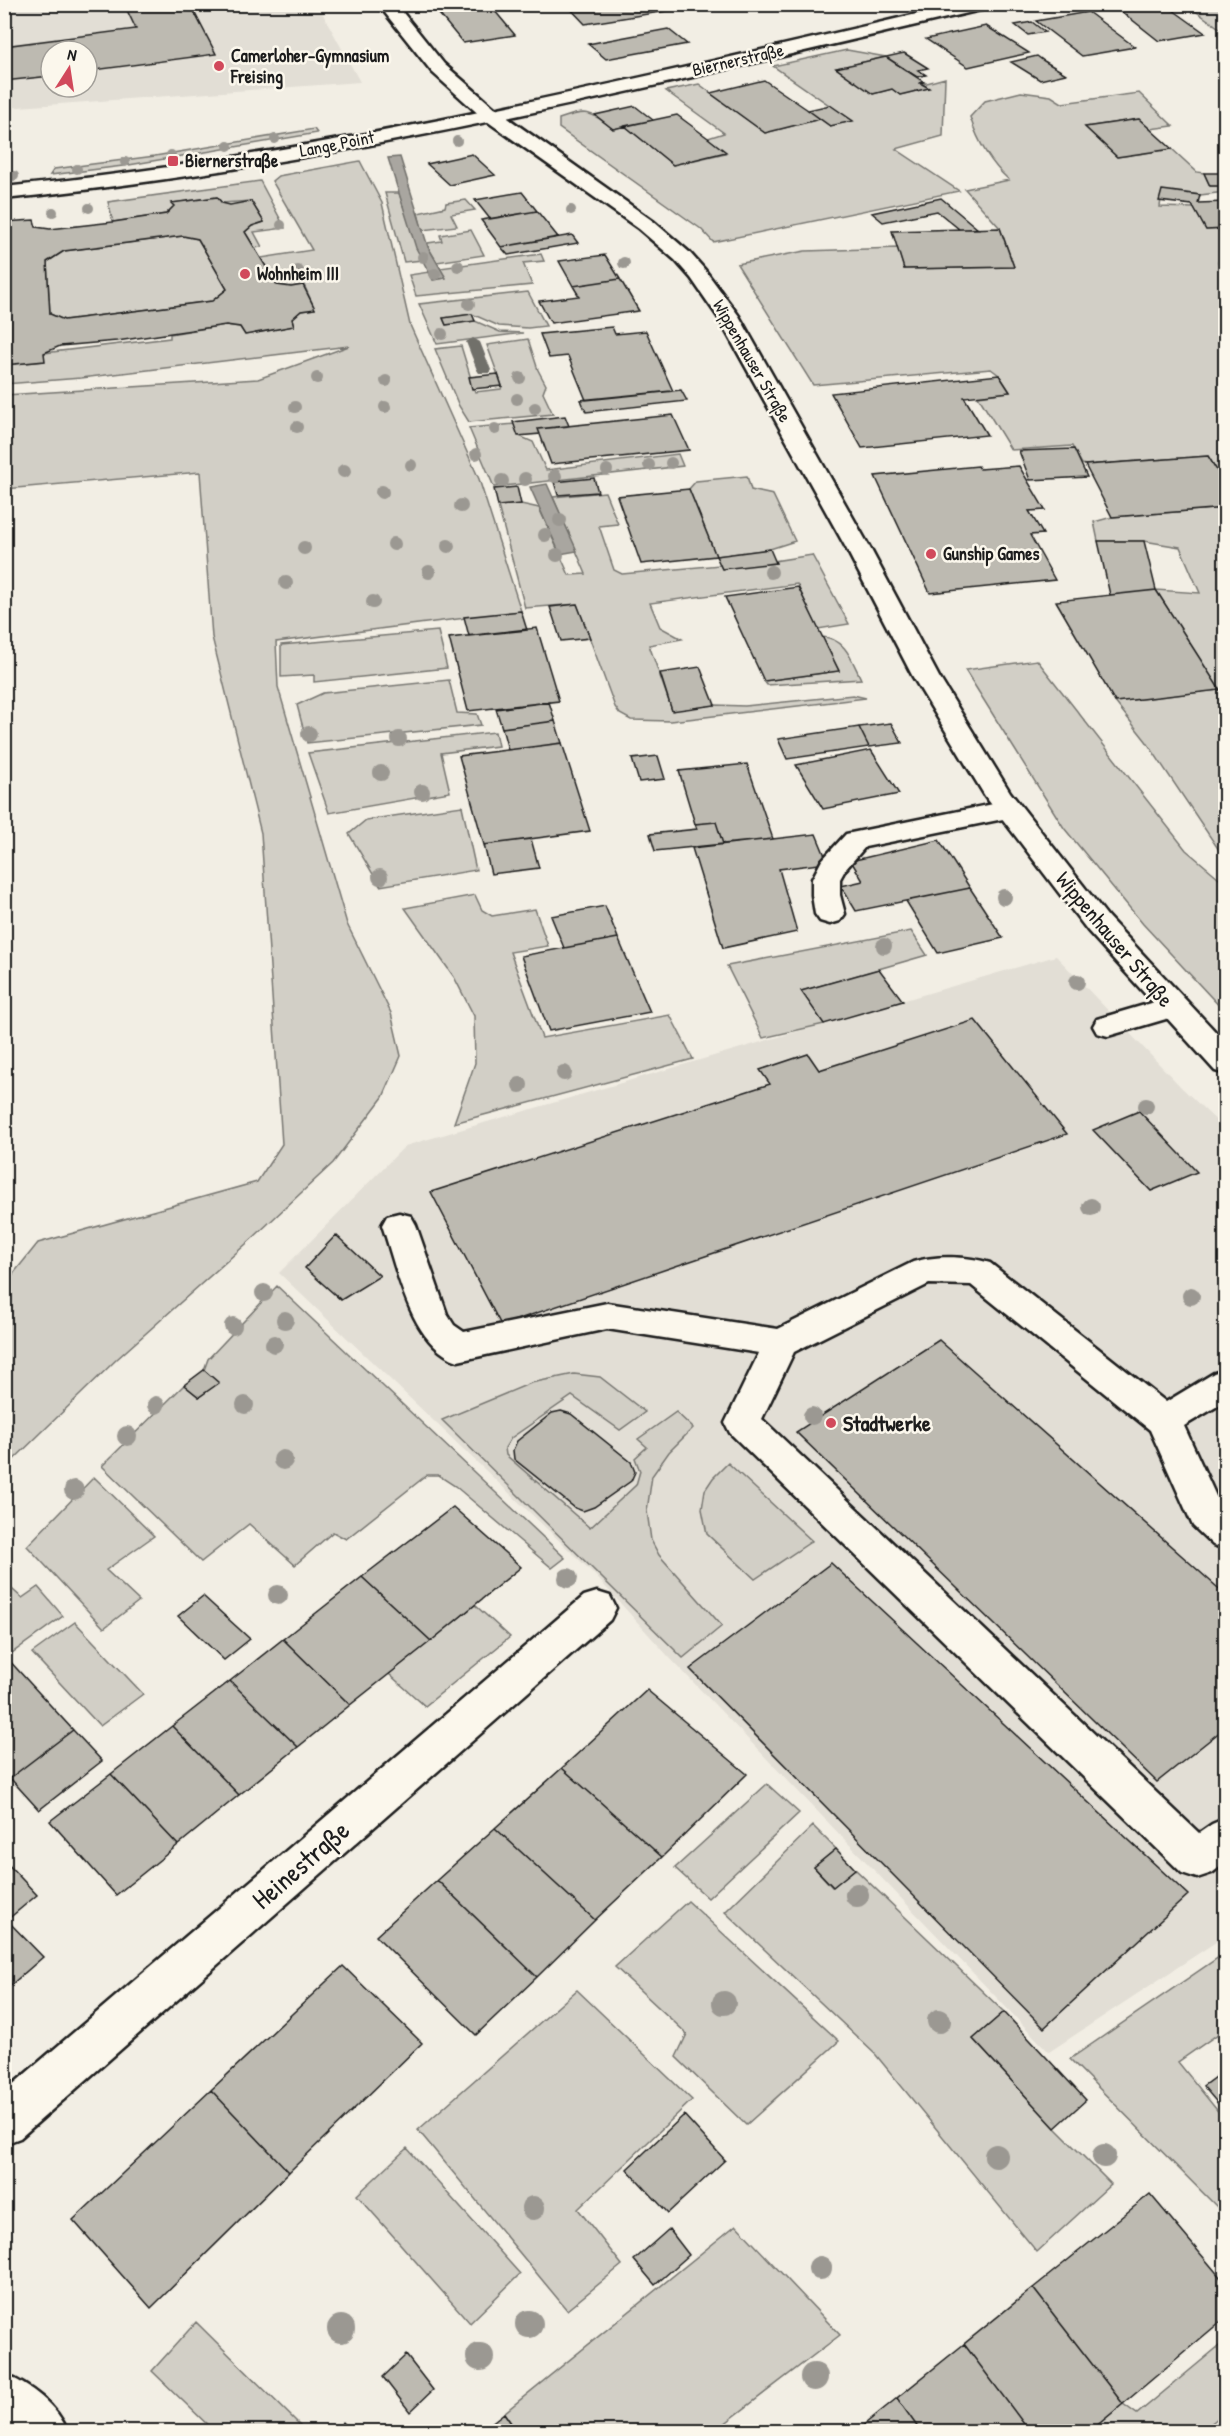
<svg xmlns="http://www.w3.org/2000/svg" width="1230" height="2436" viewBox="0 0 1230 2436" font-family="'Patrick Hand',sans-serif">
<rect width="100%" height="100%" fill="#f2eee4"/>
<filter id="ink" filterUnits="userSpaceOnUse"><feTurbulence type="fractalNoise" baseFrequency=".0167" numOctaves="2"/><feDisplacementMap in="SourceGraphic" scale="12" xChannelSelector="R" yChannelSelector="G"/><feConvolveMatrix kernelMatrix="1 2 1 2 8 2 1 2 1" color-interpolation-filters="sRGB"/></filter>
<g filter="url(#ink)">
<!-- built -->
<path fill="#e2ded5" fill-rule="evenodd" d="M5,5H318L360,82L5,108ZM51,51H87V87H51Z
M1056,956L1182,1088L1225,1129V1936L1049,2052L668,1656L593,1573L279,1273L405,1146Z"/>
<!-- green -->
<path fill="#d2cfc6" stroke="#777671" stroke-width="1.5" d="M1187,5H1219L1225,9V32Z
M847,50L886,57L836,68L873,94L892,89L900,95L928,88L923,84L945,78L943,136L896,149L959,191L713,242L701,229L559,128V119C587,109 590,111 613,129L625,126L673,165L725,153L708,138L724,133L666,91L699,84L765,133L820,119L830,126L852,121L773,66Z
M1021,92L1051,96L1062,103L1139,93L1173,126L1150,129L1139,119L1085,127L1117,157L1172,149L1197,172L1204,173L1210,186H1225V192L1200,195L1162,191L1160,207L1194,208L1206,230L1225,229V261L1218,262L1226,280L1225,485L1208,456L1085,465L1082,464L1072,446L1011,450L978,396L1010,392L999,375L991,369L813,385L737,264L805,251L898,248L904,269L1014,267L1000,228L965,189L1009,180C989,162 978,142 970,117L985,101Z
M314,129L317,133L123,166L50,175L54,169L155,156Z
M360,161L382,203L410,325L479,479L521,611L276,642L278,687L347,924L391,1013L401,1056L383,1097L333,1163L255,1236L117,1359L5,1468V1284L38,1243L257,1182L282,1144L261,833L212,637L200,472L5,489V395L258,379L349,346L81,378L5,384V365L44,361V353L170,338V334L225,325L240,327L245,335L294,326L292,318L301,311L315,309L304,285L291,287L277,285L261,258L312,250L272,181L278,176Z
M260,181L285,228L254,232L262,247L255,248L245,232L252,226L264,222L251,201L222,203L217,197L172,203L174,206L166,214L113,222L108,202Z
M385,193H399L422,260L404,262Z
M466,200L475,210L451,214L457,226L422,230L418,213L445,207L446,203Z
M471,230L484,255L437,262L428,247V243L442,241L440,235Z
M183,236L198,239L227,289L212,301L64,320L50,314L47,262L64,251Z
M541,254L544,261L523,263L532,285L416,296L409,275L429,272L433,280L445,278L440,268Z
M528,292L546,326L528,328L499,326L472,314L443,318L446,325L475,321L500,332L523,333L437,344L419,304Z
M528,339L538,370L546,385L543,393L553,414L469,422L459,406L435,349L461,346L475,392L501,389L502,386L487,345Z
M515,424L519,436L533,442L546,470L678,454L683,466L494,487L469,428Z
M747,476L751,490L773,495L795,541L770,549L716,556L689,489L696,481Z
M605,492L618,524L599,526L614,570L622,574L720,565L722,569L812,555L849,624L818,629L797,584L650,603L660,627L682,639L649,645L672,710L715,705L745,706L853,695L866,698L671,721L631,720L620,714L615,707L577,604L525,608L498,506L521,504L539,508L569,575L586,574L553,497Z
M1225,508V859L1146,741L1115,702L1219,690L1156,590L1200,593L1180,547L1144,541H1098L1094,522L1112,517Z
M438,631L447,668L314,682V675L281,677V645Z
M822,637C846,638 852,661 861,679L767,685L764,681L839,671Z
M1037,660L1186,850L1225,883V1012L1143,924L1064,828L965,670Z
M449,680L457,713L477,714L481,725L307,743L297,705L323,693Z
M495,732L498,746L441,753L450,792L329,813L308,753Z
M462,806L476,870L380,886L349,834L366,820Z
M475,895L482,910L492,916L535,909L548,946L510,952L542,1038L670,1015L693,1059L454,1123L475,1063L474,1016L454,977L405,908Z
M911,931L927,955L802,991L824,1024L763,1038L727,966Z
M277,1286L565,1558L552,1568L455,1486L438,1475H427L346,1539L333,1532L295,1565L249,1524L201,1562L102,1466L184,1385L199,1397L218,1383L204,1370L208,1359Z
M574,1374L600,1377L645,1412L620,1430L572,1396L511,1438L505,1448L506,1455L590,1528L636,1485L640,1471L635,1458L647,1447L638,1439L676,1412L693,1428L669,1452L652,1476L647,1511L651,1540L659,1555L722,1626L683,1658L442,1420L531,1383Z
M728,1463L812,1541L755,1579L707,1534L702,1509L705,1490L713,1478Z
M94,1477L154,1536L106,1570L139,1601L104,1628L27,1546Z
M4,1582L22,1598L38,1587L63,1616L5,1658Z
M475,1605L510,1637L425,1706L389,1674Z
M75,1622L143,1694L100,1726L32,1653Z
M767,1784L799,1813L708,1898L675,1868Z
M813,1826L836,1849L814,1867L832,1887L855,1869L1004,2012L973,2039L1055,2128L1111,2184L1037,2252L876,2055L725,1912Z
M688,1901L839,2041L746,2125L676,2057L687,2034L615,1967Z
M1225,1953V2029L1178,2062L1225,2120V2215L1070,2059Z
M577,1990L692,2100L578,2209L622,2265L567,2310L418,2130Z
M407,2148L520,2274L470,2323L357,2195Z
M736,2225L840,2335L715,2431H517L504,2413Z
M196,2322L304,2429L302,2431H214L152,2371Z
M1225,2341V2412L1202,2431L1089,2432L1123,2404L1137,2414Z"/>
<!-- water -->
<path fill="#a9a6a0" stroke="#716f6b" stroke-width="1.5" d="M400,157L428,247L446,278L433,280L416,248L388,158Z
M547,484L577,551L560,554L530,487Z"/>
<g fill="none" stroke-linecap="round" stroke-linejoin="round">
<!-- stream -->
<path fill="#716f6b" fill-rule="evenodd" d="M473,338L480,342L491,370L489,373H479L477,370L466,342Z"/>
</g>
<!-- building -->
<path fill="#bdbab1" stroke="#1c1c1c" stroke-width="1.5" fill-rule="evenodd" d="M124,4H190L216,54L87,71V51H51V76L4,81V46L136,29Z
M421,4H468L426,11Z
M468,4H489L515,35L463,43L435,9Z
M566,4H667L673,10L585,24Z
M1166,5L1205,33L1159,41L1121,11Z
M1088,12L1135,47L1082,56L1036,21Z
M1032,22L1045,32L1028,35L1015,25Z
M986,26L1029,53L968,67L926,39Z
M668,29L687,44L606,59L588,44Z
M904,53L928,68L918,70L926,75L917,77L886,57Z
M1037,56L1044,61L1066,74L1040,80L1011,62Z
M886,57L924,82L920,83L929,88L900,95L892,89L873,94L836,68Z
M764,80L808,110L820,119L765,133L710,93Z
M830,105L853,121L830,126L808,110Z
M635,106L653,120L613,129L595,115Z
M677,115L708,138L726,152L673,165L625,126Z
M1139,119L1172,149L1117,157L1085,127Z
M472,154L495,175L450,185L427,164Z
M1204,173H1226V186H1210Z
M1162,190L1200,195L1198,203L1226,202V229L1206,230L1192,205L1159,201Z
M522,192L537,211L490,219L475,200Z
M217,197L222,203L230,205L251,201L264,222L252,226L245,232L277,285L291,287L303,285L315,309L301,311L292,319L294,326L245,335L240,327L226,325L117,341L60,346L44,353L45,361L4,365V222L34,220L36,227L50,229L113,222L166,214L174,206L171,203ZM183,236L198,239L227,289L212,301L64,320L50,314L47,262L64,251Z
M941,198L978,229H959L937,211L883,222L872,213Z
M537,211L558,237L501,247L481,220Z
M1000,228L1014,267L904,269L892,231Z
M572,235L578,243L508,255L501,247Z
M605,255L620,279L573,286L559,261Z
M620,279L639,311L551,323L539,301L579,296L573,286Z
M472,314L475,321L446,325L443,318Z
M612,327L615,334L646,331L673,391L586,400L568,356L549,358L540,334Z
M498,374L502,386L472,389L469,377Z
M999,375L1010,392L964,397L987,435L862,448L831,393Z
M681,390L687,401L586,412L581,400Z
M673,415L689,450L551,464L538,429Z
M565,416L569,426L538,429L540,434L518,436L513,422Z
M1074,449L1087,477L1030,480L1019,451Z
M1208,456L1226,485V508L1112,517L1085,465Z
M978,466L980,469L1019,466L1045,510L1029,511L1043,534L1030,535L1055,580L930,593L875,476Z
M594,478L598,492L558,495L554,482Z
M517,487L521,504L498,506L494,489Z
M689,489L716,556L641,564L617,496Z
M1098,541H1144L1156,590L1110,595Z
M770,549L776,563L722,569L716,556Z
M798,587L839,671L764,681L725,597Z
M1156,590L1220,690L1115,702L1056,601Z
M577,604L590,638L561,641L550,607Z
M521,611L527,630L469,636L464,617Z
M537,628L559,701L468,711L449,638Z
M700,667L715,705L672,711L660,673Z
M549,702L555,721L502,728L496,709Z
M555,721L562,743L508,750L502,728Z
M891,723L902,743L869,747L859,727Z
M859,727L869,747L787,759L778,739Z
M562,743L590,831L484,845L459,756Z
M871,750L899,794L823,809L796,765Z
M658,756L665,779L639,782L632,759Z
M747,764L773,839L723,844L716,822L695,824L679,771Z
M716,822L723,844L655,851L650,834L697,829L695,824Z
M816,834L828,863L779,869L797,932L723,948L692,848Z
M531,839L539,868L491,874L484,845Z
M939,840L970,888L856,911L841,886L863,881L851,861Z
M970,888L1003,938L938,953L906,901Z
M605,906L618,938L564,948L551,916Z
M618,938L650,1012L549,1031L521,956Z
M879,969L903,1001L824,1024L801,991Z
M975,1020L1067,1134L501,1325L431,1192L770,1084L760,1070L808,1054L819,1070Z
M1139,1111L1197,1172L1151,1191L1093,1130Z
M336,1235L380,1276L341,1300L305,1268Z
M939,1340L1226,1595V1727L1157,1782L796,1432Z
M204,1370L219,1383L199,1397L184,1385Z
M561,1411L571,1414L631,1462L635,1472L631,1481L594,1507L583,1511L575,1508L514,1459L513,1450L517,1441L552,1413Z
M453,1507L521,1567L431,1641L362,1577Z
M831,1563L1188,1895L1044,2028L690,1669Z
M362,1577L431,1641L350,1705L283,1639Z
M203,1596L250,1639L224,1660L178,1616Z
M283,1639L350,1705L298,1747L230,1681Z
M6,1657L73,1730L10,1778L4,1771Z
M230,1681L298,1747L239,1795L172,1726Z
M647,1690L747,1774L662,1857L562,1768Z
M172,1726L239,1795L178,1845L111,1774Z
M73,1730L102,1761L39,1810L10,1778Z
M562,1768L662,1857L595,1920L495,1828Z
M111,1774L178,1845L116,1895L50,1821Z
M495,1828L595,1920L537,1977L437,1880Z
M836,1849L855,1869L833,1887L814,1867Z
M4,1860L37,1895L7,1920L4,1917Z
M437,1880L537,1977L476,2035L376,1936Z
M4,1917L43,1957L4,1991Z
M343,1966L422,2043L289,2172L211,2090Z
M1004,2012L1086,2100L1055,2128L973,2039Z
M1226,2069V2113L1203,2086Z
M211,2090L289,2172L151,2308L73,2220Z
M684,2115L725,2160L668,2213L627,2169Z
M1150,2194L1226,2284V2317L1123,2404L1033,2288Z
M669,2229L689,2255L655,2285L634,2260Z
M1033,2288L1123,2404L1089,2432H1030L964,2344Z
M964,2344L1030,2432H921L897,2398Z
M406,2355L433,2390L410,2412L383,2377Z
M897,2398L921,2432H855Z
M504,2413L517,2432H480Z
M343,2422L351,2432H333Z"/>
<g fill="none" stroke-linecap="round" stroke-linejoin="round">
<defs>
<path id="lane" d="M1008,801L1018,804L1022,810L1018,816L865,847L845,870L840,879V895L845,914L840,921L830,924L820,921L815,914L812,895V879L822,860L846,834Z
M1172,997L1183,1000L1187,1007L1183,1014L1108,1036L1097,1033L1093,1026L1097,1019Z
M399,1213L411,1216L416,1225L447,1314L454,1325L464,1332L607,1303L778,1329L913,1262C935,1255 968,1256 990,1263L1166,1402L1214,1373L1226,1369V1401L1184,1426L1220,1505L1226,1510V1549L1213,1545L1193,1526L1150,1430L971,1285L929,1284L794,1352L762,1419L1199,1833L1212,1824L1226,1818V1862L1212,1873L1197,1878L1182,1873L730,1433L725,1423L759,1353L607,1329L458,1361C410,1345 397,1268 382,1225L387,1216Z"/>
<path id="street" d="M960,4H993L985,9C661,84 336,166 4,199V187C327,155 644,77 960,4Z
M597,1592L610,1596L616,1608L610,1620L20,2138L4,2144V2092L584,1596Z
M4,2374C30,2385 57,2405 68,2432L4,2430Z"/>
<path id="secondary" d="M378,4H396L444,64L498,111L653,221L689,252L705,270L739,316L869,546L939,677L1010,792L1108,917L1226,1043V1074L1215,1071L1088,931L985,796L913,677L845,546L718,317L691,278L675,260L639,229L484,119L432,72Z"/>
</defs>
<!-- lane casing -->
<use href="#lane" stroke="#1c1c1c" stroke-width="5"/>
<!-- street casing -->
<use href="#street" stroke="#1c1c1c" stroke-width="5"/>
<!-- secondary casing -->
<use href="#secondary" stroke="#1c1c1c" stroke-width="5"/>
<!-- lane -->
<use href="#lane" fill="#fbf7ec" fill-rule="evenodd"/>
<!-- street -->
<use href="#street" fill="#fbf7ec" fill-rule="evenodd"/>
<!-- secondary -->
<use href="#secondary" fill="#fbf7ec" fill-rule="evenodd"/>
</g>
<!-- trees -->
<g fill="#9b9892">
<circle cx="275" cy="139" r="5"/>
<circle cx="457" cy="141" r="5"/>
<circle cx="228" cy="146" r="5"/>
<circle cx="171" cy="155" r="5"/>
<circle cx="125" cy="162" r="5"/>
<circle cx="77" cy="169" r="5"/>
<circle cx="14" cy="176" r="5"/>
<circle cx="89" cy="208" r="5"/>
<circle cx="571" cy="210" r="5"/>
<circle cx="53" cy="212" r="5"/>
<circle cx="281" cy="225" r="5"/>
<circle cx="423" cy="257" r="6"/>
<circle cx="624" cy="263" r="6"/>
<circle cx="458" cy="266" r="6"/>
<circle cx="298" cy="271" r="6"/>
<circle cx="435" cy="274" r="6"/>
<circle cx="469" cy="304" r="6"/>
<circle cx="442" cy="334" r="6"/>
<circle cx="317" cy="378" r="6"/>
<circle cx="520" cy="378" r="6"/>
<circle cx="386" cy="381" r="6"/>
<circle cx="517" cy="399" r="6"/>
<circle cx="295" cy="407" r="6"/>
<circle cx="385" cy="407" r="6"/>
<circle cx="535" cy="408" r="6"/>
<circle cx="297" cy="427" r="6"/>
<circle cx="495" cy="429" r="6"/>
<circle cx="476" cy="454" r="6"/>
<circle cx="671" cy="463" r="6"/>
<circle cx="411" cy="465" r="6"/>
<circle cx="649" cy="465" r="6"/>
<circle cx="607" cy="470" r="6"/>
<circle cx="344" cy="471" r="7"/>
<circle cx="555" cy="476" r="7"/>
<circle cx="525" cy="479" r="7"/>
<circle cx="502" cy="481" r="7"/>
<circle cx="382" cy="492" r="7"/>
<circle cx="461" cy="506" r="7"/>
<circle cx="560" cy="520" r="7"/>
<circle cx="545" cy="535" r="7"/>
<circle cx="394" cy="544" r="7"/>
<circle cx="448" cy="546" r="7"/>
<circle cx="304" cy="548" r="7"/>
<circle cx="557" cy="555" r="7"/>
<circle cx="429" cy="572" r="7"/>
<circle cx="771" cy="572" r="7"/>
<circle cx="286" cy="583" r="7"/>
<circle cx="373" cy="602" r="7"/>
<circle cx="309" cy="734" r="8"/>
<circle cx="399" cy="739" r="8"/>
<circle cx="381" cy="773" r="8"/>
<circle cx="422" cy="792" r="8"/>
<circle cx="380" cy="877" r="8"/>
<circle cx="1004" cy="897" r="8"/>
<circle cx="884" cy="946" r="8"/>
<circle cx="1077" cy="982" r="8"/>
<circle cx="564" cy="1073" r="8"/>
<circle cx="520" cy="1085" r="8"/>
<circle cx="1146" cy="1106" r="8"/>
<circle cx="1091" cy="1207" r="9"/>
<circle cx="264" cy="1293" r="9"/>
<circle cx="1191" cy="1296" r="9"/>
<circle cx="285" cy="1320" r="9"/>
<circle cx="233" cy="1326" r="9"/>
<circle cx="274" cy="1344" r="9"/>
<circle cx="156" cy="1405" r="9"/>
<circle cx="245" cy="1405" r="9"/>
<circle cx="812" cy="1416" r="9"/>
<circle cx="127" cy="1436" r="10"/>
<circle cx="283" cy="1460" r="10"/>
<circle cx="74" cy="1490" r="10"/>
<circle cx="568" cy="1578" r="10"/>
<circle cx="278" cy="1595" r="10"/>
<circle cx="857" cy="1895" r="12"/>
<circle cx="724" cy="2003" r="12"/>
<circle cx="939" cy="2021" r="12"/>
<circle cx="996" cy="2156" r="12"/>
<circle cx="1104" cy="2156" r="12"/>
<circle cx="533" cy="2208" r="12"/>
<circle cx="820" cy="2268" r="12"/>
<circle cx="529" cy="2324" r="14"/>
<circle cx="341" cy="2329" r="14"/>
<circle cx="480" cy="2357" r="14"/>
<circle cx="814" cy="2377" r="14"/>
</g>
</g>
<!-- markers -->
<g fill="#d1495b" stroke="#fbf7ec" stroke-width="2">
<circle cx="219" cy="66" r="6"/>
<rect x="167" y="155" width="12" height="12" rx="3"/>
<circle cx="245" cy="274" r="6"/>
<circle cx="931" cy="554" r="6"/>
<circle cx="831" cy="1423" r="6"/>
</g>
<g text-anchor="middle" stroke-width="5" stroke-linejoin="round" paint-order="stroke">
<!-- far-poi labels -->
<g font-size="18" font-weight="bold" fill="#1c1c1c" stroke="#fbf7ec" text-anchor="start">
<text x="231" y="62">Camerloher-Gymnasium<tspan x="231" dy="21">Freising</tspan></text>
<text x="185" y="167">Biernerstraße</text>
<text x="257" y="280">Wohnheim III</text>
<text x="943" y="560">Gunship Games</text>
</g>
<!-- far-street labels -->
<g font-size="18" fill="#1c1c1c" stroke="#fbf7ec">
<text transform="translate(738 60) rotate(-13)" y="6">Biernerstraße</text>
<text transform="translate(337 144) rotate(-11)" y="6">Lange Point</text>
<text transform="translate(752 361) rotate(60)" y="6">Wippenhauser Straße</text>
</g>
<!-- street labels -->
<g font-size="22" fill="#1c1c1c" stroke="#fbf7ec">
<text transform="translate(1115 939) rotate(50)" y="8">Wippenhauser Straße</text>
</g>
<!-- poi labels -->
<g font-size="22" font-weight="bold" fill="#1c1c1c" stroke="#fbf7ec" text-anchor="start">
<text x="843" y="1431">Stadtwerke</text>
</g>
<!-- near-street labels -->
<g font-size="27" fill="#1c1c1c" stroke="#fbf7ec">
<text transform="translate(301 1865) rotate(-41)" y="9">Heinestraße</text>
</g>
</g>
<!-- margin -->
<rect width="1230" height="2436" fill="none" stroke="#fbf7ec" stroke-width="24"/>
<rect x="12" y="12" width="1206" height="2412" fill="none" stroke="#1c1c1c" stroke-width="2" filter="url(#ink)"/>
<!-- north arrow -->
<g transform="translate(69 69) rotate(12)"><circle r="28" fill="#fbf7ec" stroke="#a29f99" stroke-width="1.5"/>
<path d="M0-4.5L10 22L0 15L-10 22Z" fill="#d1495b"/>
<text y="-9" font-size="16" font-weight="bold" text-anchor="middle" fill="#1c1c1c">N</text>
</g>
</svg>
